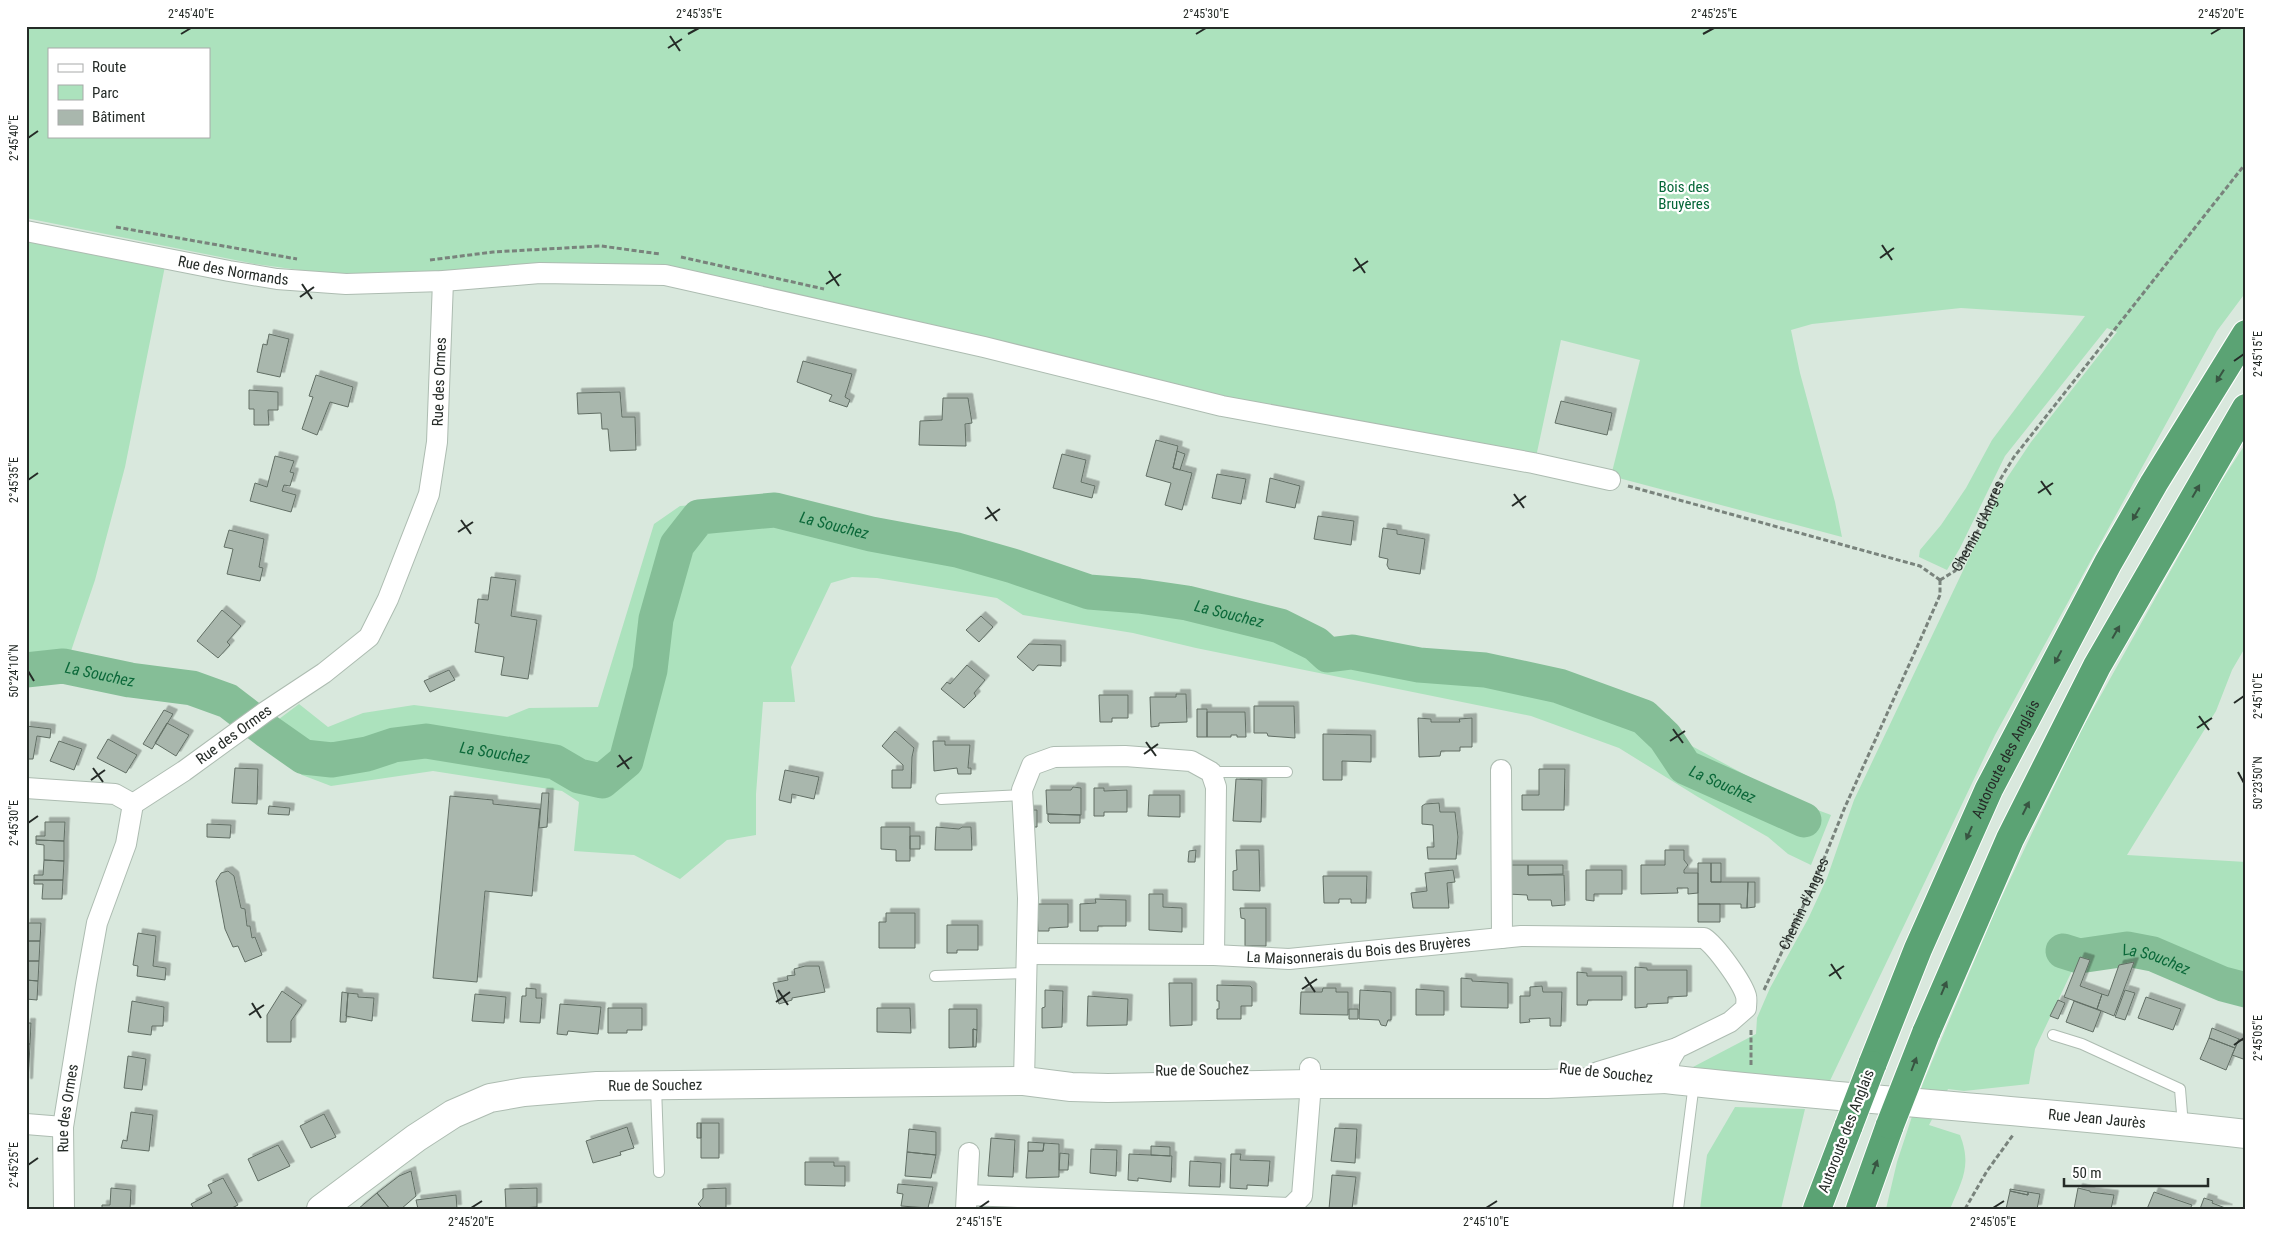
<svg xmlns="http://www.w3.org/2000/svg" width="2272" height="1235" viewBox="0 0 2272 1235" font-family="'Roboto Condensed',sans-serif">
<defs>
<filter id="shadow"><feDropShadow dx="4.5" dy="-4.5" stdDeviation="0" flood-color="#0004"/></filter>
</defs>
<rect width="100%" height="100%" fill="#d9e8dd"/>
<!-- green -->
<path fill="#ace2bd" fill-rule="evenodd" d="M26,26H2246V292L2217,331L1995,735L1826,1089L1693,1067L1756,1034L1757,1018L1770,988L1808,919L1827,878L1854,800L2007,478L2031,442L2117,332L2107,328L2005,456L1960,548L1947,570L1919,557L1920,550L1941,525L1966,488L1992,440L2085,316L1961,308L1812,324L1791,330L1800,373L1835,502L1842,537L1611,476L1640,360L1561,340L1536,457L1287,411L767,291L539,266L352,277L255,264L26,218ZM49,49H209V136H49Z
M26,241L165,266L125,467L95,580L70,654L62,663L26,665Z
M2246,443V646L2232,670L2216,711L2127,855L2246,862V990L2223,984L2153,954L2126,949L2079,956L2035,1049L2029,1084L1964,1091L1948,1089L1929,1125L1960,1135C1972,1166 1962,1180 1950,1209H1886L1897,1162L1923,1083L1996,909L2078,736L2218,486Z
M788,498L831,510L943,531L1021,555L1049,573L1065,578L1120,579L1153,591L1214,602L1331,642L1422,655L1513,663L1568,674L1669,716L1688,744L1796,802L1831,815L1811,865L1788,854L1768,837L1698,797L1619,748L1531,716L1196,648L1133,633L1023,615L997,598L877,578L852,577L831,583L791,667L795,702H763L756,794V835L727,840L680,879L634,855L574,851L579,802L562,791L433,771L331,786L302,775L255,737L299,704L328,727L363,713L414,705L507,717L529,708L598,707L654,524L680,506Z
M1735,1107L1805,1109L1781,1209H1700L1707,1155Z"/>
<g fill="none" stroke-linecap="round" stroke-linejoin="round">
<!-- river -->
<g stroke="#85be97" stroke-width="35">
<path id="s1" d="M26,670L63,666L130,680L192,688L228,701L267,731L304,757L332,760L367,754L394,745L426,741L555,762L579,776L602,781L626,761L650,670L656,619L677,545L699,517L775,510L871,534L957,550L1013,566L1089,592L1139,596L1187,603L1280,626L1316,644L1328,655L1352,652L1419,665L1485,670L1559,686L1644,717L1665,737L1685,767L1804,820"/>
<path id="s2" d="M2063,951L2079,956L2127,949L2153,954L2223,984L2246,990"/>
</g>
</g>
<!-- building -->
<path fill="#a9b7ad" stroke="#626f65" filter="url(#shadow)" d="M269,334L289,339L280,377L257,372L263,344L267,345Z
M803,361L852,374L845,397L850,400L847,407L829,401L832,395L797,382Z
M316,375L353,387L348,407L330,402L317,435L302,429L313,397L309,396Z
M249,390L278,392V410H268L269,425H254V409H249Z
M620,392L622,417H635L636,450L610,451L608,429H602L601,413L578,414L577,393Z
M943,398H968L972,423L965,424L966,446L919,445L920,421L942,420Z
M1561,401L1612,413L1607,435L1555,423Z
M1156,440L1178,446L1173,468L1192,473L1182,510L1165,505L1171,483L1146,476Z
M1177,451L1185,454L1180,470L1173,468Z
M1062,454L1086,460L1081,482L1095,486L1092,498L1053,488Z
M275,456L294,461L290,472L294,473L290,486L284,485L282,491L296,495L291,512L250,501L255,483L267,487Z
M1217,474L1246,479L1241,504L1212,498Z
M1270,478L1300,486L1295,508L1266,502Z
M1318,516L1354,521L1351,545L1314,539Z
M1383,528L1397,530V534L1425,539L1420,574L1389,569L1387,565L1388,559L1379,557Z
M229,530L264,539L259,567L263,568L260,581L227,574L233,549L224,547Z
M491,577L516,580L511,616L537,620L528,679L501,675L504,657L475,652L479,624L475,623L478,599L488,600Z
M222,610L241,626L227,642L230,645L218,658L197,641Z
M981,616L993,627L979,642L966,630Z
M1029,644L1061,645V666L1038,665L1033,671L1017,657Z
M967,665L985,680L974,693L976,696L964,708L941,689L947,682L950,684Z
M449,670L455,680L430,692L424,681Z
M1176,694H1186L1187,722L1159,723V726L1151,727L1150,697H1176Z
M1099,695H1128V718H1112V722H1100Z
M1254,706H1294L1295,738L1268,736L1267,733H1254Z
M1197,709H1207V737H1197Z
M164,710L173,714L152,749L143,744Z
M1207,712H1245L1246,737H1237V735H1231V737H1207Z
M1418,718L1431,719V722H1460L1459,719L1472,718V747H1460V751H1441L1440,756L1419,757Z
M167,723L189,735L176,756L155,743Z
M26,726L51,729L50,738L37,736L33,759H26Z
M895,731L914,748L912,757L911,788H892V770H903V765L882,746Z
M1323,734L1371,735V762L1342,761V780H1323Z
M108,739L137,755L126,773L97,758Z
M59,741L82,749L74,770L50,761Z
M933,741H945V745H970L968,768H971V774H958L957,768L934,771Z
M235,768L258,769L257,804L232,803Z
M1539,769H1565L1564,810H1522V795H1539Z
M785,770L819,777L814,799L792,794L791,803L779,800Z
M1236,779L1262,780L1261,822L1233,821Z
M1073,787L1081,788V815L1047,814L1046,790H1071Z
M1094,788H1104V791L1127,790V812H1104V816H1094Z
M542,793H549L547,827L539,828Z
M1149,795H1180V817L1148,816Z
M450,796L493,800V804L540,809L532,896L485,891L477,982L433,978Z
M1439,803L1440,812H1455L1458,837L1456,859H1428L1427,847H1434L1433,825L1422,824V806L1425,804Z
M269,806L290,808L289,815L268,814Z
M1029,810H1037V827H1029Z
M1048,814L1080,815V823H1050L1048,821Z
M45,822H65L64,841L36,840V836H45Z
M207,824L231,825L230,838L207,837Z
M881,827H910V861H896V850L881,849Z
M936,827L959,829L962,827H971L972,850H935Z
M910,836H920V849H910Z
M36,840L64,841V861L44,860V845L36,844Z
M1196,850L1195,862H1188L1189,851Z
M1236,850H1259L1260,891L1233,890V871L1237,870Z
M1665,850H1684V860L1688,865L1684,870V873H1698V893L1688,894V888H1677L1678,893L1641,894V865H1665Z
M44,860L64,861L63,880H34V875H43Z
M1698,863H1711V882H1748L1747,908H1741V904H1698Z
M1711,863H1721V882H1711Z
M1507,865H1528V875H1564L1565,905L1552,906L1551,900H1528L1527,895L1508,894Z
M1528,865H1563V874L1528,875Z
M1453,870L1455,882L1447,883L1449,908H1413L1411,893L1427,891L1425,873Z
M1586,870H1622V894H1594V901L1586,900Z
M228,871L234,876L241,908L245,909L247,926H250L252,938L255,937L262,955L245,962L238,946L233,947L225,929L216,881L221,873Z
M1323,876H1367L1366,903H1351V899H1339V903H1324Z
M34,880H63L62,899H42L43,884H34Z
M1748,882H1755V907L1747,908Z
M1149,894H1163V907L1182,908V932L1149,930Z
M1095,899L1126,900V926H1098V931H1080V904L1096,903Z
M1037,904H1068V927L1049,928V931H1038Z
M1698,904H1720V922H1698Z
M1240,908H1266V946H1245V919L1241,918Z
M886,913H915V948H879V922H886Z
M26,923H41L40,941H26Z
M947,925H978V950H957V953H947Z
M138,933L156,936L153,966L166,968L165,980L137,976L138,966L133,965Z
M26,941H40L39,961H26Z
M2080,957L2090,960L2080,986L2102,994L2097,1009L2064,997Z
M26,961H39L38,981L26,980Z
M2134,962L2114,1016L2097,1009L2102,994L2108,996L2119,965Z
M805,966H819L825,992L792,998V1000L779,1004L773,983L788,980L787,976L795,975L794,969Z
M1635,967L1647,968V970H1687V996L1668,997V1003L1647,1004V1007L1635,1008Z
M1577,972L1587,973V976H1622V1000H1588L1587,1005H1577Z
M1461,978L1472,979V981L1508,983V1008L1461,1007Z
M26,980L38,981L37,1000L26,999Z
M1169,983H1192V1025L1170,1026Z
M1217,985L1250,986L1252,988V1006H1241V1019H1217V1009H1219V1001H1217Z
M1542,986L1543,992H1562L1561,1026H1550V1018L1529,1019L1530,1022L1520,1023V996H1530V987Z
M526,988L536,989V998H542L540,1023L520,1022L522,996H526Z
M1323,988H1336V992H1348V1015L1300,1014L1301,992H1322Z
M1416,989L1444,991V1015H1416Z
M1045,990L1063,991L1062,1027L1042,1028V1008L1045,1007Z
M1360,990L1391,992V1020H1388L1386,1026L1381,1025L1379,1020L1359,1019Z
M2125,990L2135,993L2125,1020L2115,1017Z
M282,991L302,1005L291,1021V1042H267V1015Z
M342,992L348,993L346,1022H340Z
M348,993L358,994V997L374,998L372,1021L346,1016Z
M475,994L506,997L504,1023L472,1021Z
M1088,996L1128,999L1127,1025L1087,1026Z
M2146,997L2181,1009L2173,1030L2138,1018Z
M2058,1000L2065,1003L2058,1019L2050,1016Z
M132,1001L164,1007L163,1026H152L151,1035L128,1032Z
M2074,1001L2101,1011L2093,1032L2066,1022Z
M560,1004L601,1007L598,1034L568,1031L567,1035L557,1034Z
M608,1008H642V1030H627V1033H608Z
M877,1008H910L911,1033L877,1032Z
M949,1009H977V1030L973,1029V1047L949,1048Z
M1349,1009H1358V1019H1349Z
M26,1023H31L30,1044H26Z
M2212,1028L2239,1039L2235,1048L2209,1038Z
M973,1029L977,1030L976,1047H973Z
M2209,1038L2235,1048L2226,1070L2200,1059Z
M2239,1039L2246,1042V1060L2232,1055Z
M26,1044H30L29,1063H26Z
M128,1056L146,1059L142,1090L124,1088Z
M26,1063H29L28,1083H26Z
M131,1112L153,1115L149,1151L121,1148L123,1140L127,1141Z
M324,1114L336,1137L311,1148L300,1126Z
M697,1123H701V1138H697Z
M701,1123H719V1158H701Z
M627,1127L634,1148L620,1152L621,1155L593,1163L586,1141Z
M1335,1128L1357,1129L1355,1163L1331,1161Z
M909,1129L936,1132V1155L907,1152Z
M991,1138L1015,1140L1013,1177L988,1176Z
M1028,1142L1044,1143L1043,1151H1028Z
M1044,1143L1059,1144V1177L1026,1178L1028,1151H1043Z
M278,1145L290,1166L258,1181L248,1159Z
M1151,1146L1170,1147V1156L1151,1155Z
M1091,1149L1117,1150L1116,1176L1090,1173Z
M907,1152L936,1155L931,1178L905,1176Z
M1060,1153L1069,1154L1068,1170H1059Z
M1129,1154L1172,1156L1171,1182L1138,1178V1181L1128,1180Z
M1231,1154H1241L1240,1160L1270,1161L1268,1186L1247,1185V1189L1230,1188Z
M1190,1161L1221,1163L1220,1187L1189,1186Z
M805,1162H834V1166H845V1186L805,1185Z
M411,1171L416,1196L401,1209H390L377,1193L399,1176Z
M1332,1175L1356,1177L1352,1209H1329Z
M223,1178L238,1205L230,1209H194L191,1204L212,1193L208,1185Z
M898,1184L933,1187L928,1208L901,1206L903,1194L897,1193Z
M111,1188L131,1190L130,1209H102V1205H110Z
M537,1188V1207L506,1209L505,1189Z
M726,1188V1209H700L701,1207L698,1204L703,1198V1189Z
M2078,1188L2090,1191V1192L2114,1195L2111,1209H2074Z
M2010,1189L2028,1192V1195L2010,1191Z
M2010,1191L2028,1195V1192L2040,1194L2037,1209H2006Z
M2154,1192L2192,1205L2190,1209H2147Z
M377,1193L390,1209H358Z
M456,1195L457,1209H418L416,1200Z
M2204,1198L2213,1201L2212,1203L2228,1209H2200Z"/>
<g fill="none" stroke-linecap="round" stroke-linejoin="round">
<defs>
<path id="lane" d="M1211,772H1287
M941,799L1022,795
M935,976L1027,973
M2053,1035L2082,1044L2180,1089L2183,1126
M656,1087L659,1172
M1678,1209L1694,1083"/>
<g id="street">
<path id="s5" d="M26,231L229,271L277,279L346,284L443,281L540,273L665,275L984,347L1222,406L1533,463L1610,480"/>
<path d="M1501,770L1502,938"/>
<path d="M26,788L115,794L133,804"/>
<path id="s6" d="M1028,954L1214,955L1289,959L1521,936L1704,938C1716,946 1742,982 1746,996C1747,1000 1746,1004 1746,1008L1730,1022L1677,1048L1670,1060L1666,1079"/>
<path d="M1598,1072L1677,1048"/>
<path d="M1024,1081L1028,898L1022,790L1032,765L1054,757L1125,756L1191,761L1211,772L1216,787L1214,955"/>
<path d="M26,1124L63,1127"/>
<path d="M967,1195L1290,1208L1302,1196L1311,1084L1310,1068"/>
<path id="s7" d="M64,1209L63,1127L86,984L97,923L126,844L133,804L184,771L265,712L324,673L369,637L388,599L429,494L437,442L443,281"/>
<path d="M966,1209L969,1153"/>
</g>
<g id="secondary">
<path id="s8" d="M1648,1077C1847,1100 2047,1111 2246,1134"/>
<path id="s9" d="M321,1209L416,1138L453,1114L490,1098L524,1092L597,1086L1024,1081L1071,1087L1108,1088L1311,1084H1547L1666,1079"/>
</g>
<g id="highway">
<path d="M1926,1033L2010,839L2097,666L2246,408"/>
<path id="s10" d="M1872,1065L1918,949L1989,789L2108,563L2154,483L2246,334"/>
<path d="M1817,1209L1849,1125"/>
<path d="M1860,1209L1890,1125"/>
</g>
</defs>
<!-- lane casing -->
<use href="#lane" stroke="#adbcb1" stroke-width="12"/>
<!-- street casing -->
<use href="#street" stroke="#adbcb1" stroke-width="22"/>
<!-- secondary casing -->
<use href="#secondary" stroke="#adbcb1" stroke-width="30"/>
<!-- highway casing -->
<use href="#highway" stroke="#fff" stroke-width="30"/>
<!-- path -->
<g stroke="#79837c" stroke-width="3" stroke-dasharray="5 2.5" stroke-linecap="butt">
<path d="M116,227L297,259"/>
<path d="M681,257L824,289"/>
<path d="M430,260L493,252L601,246L660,254"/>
<path d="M1628,486L1920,566L1940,580"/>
<path id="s3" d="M1940,580L1955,571L1980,527L2001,478L2014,457L2246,163"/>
<path id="s4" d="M1764,990L1815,881L1845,807L1918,645L1940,595V580"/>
<path d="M1751,1065V1029"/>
<path d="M1965,1209L1987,1171L2013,1135"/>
</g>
<!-- lane -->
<use href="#lane" stroke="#fff" stroke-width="10"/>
<!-- street -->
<use href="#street" stroke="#fff" stroke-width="20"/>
<!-- secondary -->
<use href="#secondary" stroke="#fff" stroke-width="28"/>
<!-- highway -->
<use href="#highway" stroke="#5ba374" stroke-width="28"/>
<defs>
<path id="highway-bridge" d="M1849,1125L1872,1065
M1890,1125L1926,1033"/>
</defs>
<!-- highway-bridge casing -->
<use href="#highway-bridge" stroke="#fff" stroke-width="30" stroke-linecap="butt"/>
<!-- highway-bridge -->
<use href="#highway-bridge" stroke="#5ba374" stroke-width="28"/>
</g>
<!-- one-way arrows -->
<defs><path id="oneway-solid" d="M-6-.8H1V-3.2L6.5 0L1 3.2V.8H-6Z" transform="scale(1.25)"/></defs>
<g fill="#385542">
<use href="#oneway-solid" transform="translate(2220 376) rotate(122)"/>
<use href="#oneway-solid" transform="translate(2196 491) rotate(-60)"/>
<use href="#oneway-solid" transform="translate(2136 514) rotate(120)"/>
<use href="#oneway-solid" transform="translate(2116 632) rotate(-60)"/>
<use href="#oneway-solid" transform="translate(2058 657) rotate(118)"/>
<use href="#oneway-solid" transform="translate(2026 808) rotate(-63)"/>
<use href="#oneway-solid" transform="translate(1969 833) rotate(114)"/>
<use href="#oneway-solid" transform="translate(1944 988) rotate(-67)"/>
<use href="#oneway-solid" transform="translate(1914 1064) rotate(-69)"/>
<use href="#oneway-solid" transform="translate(1875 1167) rotate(-70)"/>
</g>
<!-- ticks -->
<path fill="none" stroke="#252b27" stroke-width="2" d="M181,34L191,28M688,34L699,28M1196,34L1206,28M1703,34L1714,28M2211,34L2221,28M670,36L680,51M668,48L682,39M28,138L38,131M1882,245L1892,260M1355,258L1365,273M1880,258L1894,248M829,271L839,286M1353,271L1368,261M302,284L312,299M826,284L841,274M300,297L314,287M2234,361L2244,354M28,480L38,473M2041,481L2051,495M2038,493L2053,483M1514,494L1524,508M1512,506L1526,496M987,507L997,521M985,519L1000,509M461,520L471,534M458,532L473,522M28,671L34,681M2234,703L2244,696M2199,716L2209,730M2197,728L2212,718M1673,729L1683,743M1670,741L1685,731M1146,742L1156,756M1144,754L1158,744M619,755L629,769M617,767L632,757M93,768L103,782M2238,772L2244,783M91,780L105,770M28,823L38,816M1831,964L1841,979M1829,976L1844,966M1305,977L1315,992M1302,989L1317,979M778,990L788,1005M776,1002L790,992M252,1003L261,1018M249,1015L264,1005M2234,1045L2244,1038M28,1165L38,1158M471,1208L482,1201M979,1208L989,1201M1486,1208L1497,1201M1993,1208L2004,1201"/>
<g text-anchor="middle" stroke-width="4.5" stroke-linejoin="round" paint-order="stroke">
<!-- park labels -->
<g font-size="15" fill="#056637" stroke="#fff">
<text x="1684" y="192">Bois des<tspan x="1684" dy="17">Bruyères</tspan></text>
</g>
<!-- street labels -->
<g font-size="15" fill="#252b27" stroke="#fff">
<text dy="5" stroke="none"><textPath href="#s5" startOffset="211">Rue des Normands</textPath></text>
<text dy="5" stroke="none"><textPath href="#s7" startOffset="971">Rue des Ormes</textPath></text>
<text dy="5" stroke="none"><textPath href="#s3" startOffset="68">Chemin d'Angres</textPath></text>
<text dy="5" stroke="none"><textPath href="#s7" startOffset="536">Rue des Ormes</textPath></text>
<text dy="5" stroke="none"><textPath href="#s10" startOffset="334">Autoroute des Anglais</textPath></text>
<text dy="5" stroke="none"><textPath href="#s4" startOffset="95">Chemin d'Angres</textPath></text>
<text dy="5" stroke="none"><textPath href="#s6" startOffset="331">La Maisonnerais du Bois des Bruyères</textPath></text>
<text transform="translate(1202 1070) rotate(-1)" y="5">Rue de Souchez</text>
<text transform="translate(1606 1073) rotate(6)" y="5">Rue de Souchez</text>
<text dy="5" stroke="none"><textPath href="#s9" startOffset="369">Rue de Souchez</textPath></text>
<text dy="5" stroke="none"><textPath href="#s7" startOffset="101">Rue des Ormes</textPath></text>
<text dy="5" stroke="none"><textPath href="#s8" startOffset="451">Rue Jean Jaurès</textPath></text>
<text transform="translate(1846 1131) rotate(-69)" y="5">Autoroute des Anglais</text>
</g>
<!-- water labels -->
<g font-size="16" font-style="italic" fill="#0b6839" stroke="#fff">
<text dy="6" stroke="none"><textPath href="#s1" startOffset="1034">La Souchez</textPath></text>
<text dy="6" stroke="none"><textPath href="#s1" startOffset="1440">La Souchez</textPath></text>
<text dy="6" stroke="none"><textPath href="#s1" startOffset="75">La Souchez</textPath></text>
<text dy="6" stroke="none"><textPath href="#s1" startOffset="495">La Souchez</textPath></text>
<text dy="6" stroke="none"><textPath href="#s1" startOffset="1980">La Souchez</textPath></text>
<text dy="6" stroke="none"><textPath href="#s2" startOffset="96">La Souchez</textPath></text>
</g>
</g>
<!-- border -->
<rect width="2272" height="1235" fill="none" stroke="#ffffff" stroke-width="55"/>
<!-- legend -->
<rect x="48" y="48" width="162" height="90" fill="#ffffff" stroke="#a8aaa9"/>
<rect x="58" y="64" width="25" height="8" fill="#ffffff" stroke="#a8aaa9"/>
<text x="92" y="72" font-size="15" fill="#252b27">Route</text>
<rect x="58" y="85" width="25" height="15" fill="#ace2bd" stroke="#a8aaa9"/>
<text x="92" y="98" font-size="15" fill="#252b27">Parc</text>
<rect x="58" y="110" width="25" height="15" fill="#a9b7ad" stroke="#a8aaa9"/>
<text x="92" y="122" font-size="15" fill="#252b27">Bâtiment</text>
<!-- scale -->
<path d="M2064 1178v8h144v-8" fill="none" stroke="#252b27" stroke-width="2.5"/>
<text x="2072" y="1178" font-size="15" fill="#252b27" stroke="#ffffff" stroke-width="4" paint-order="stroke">50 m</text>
<rect x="28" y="28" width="2216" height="1180" fill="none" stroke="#252b27" stroke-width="2"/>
<g font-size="12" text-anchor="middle" fill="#252b27">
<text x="191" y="18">2°45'40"E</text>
<text x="699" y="18">2°45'35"E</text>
<text x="1206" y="18">2°45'30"E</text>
<text x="1714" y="18">2°45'25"E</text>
<text x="2221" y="18">2°45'20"E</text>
<text transform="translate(14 138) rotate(-90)" y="4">2°45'40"E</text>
<text transform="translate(2258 354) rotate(-90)" y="4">2°45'15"E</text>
<text transform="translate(14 480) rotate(-90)" y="4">2°45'35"E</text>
<text transform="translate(14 671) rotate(-90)" y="4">50°24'10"N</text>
<text transform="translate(2258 696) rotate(-90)" y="4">2°45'10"E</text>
<text transform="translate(2258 783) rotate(-90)" y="4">50°23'50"N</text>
<text transform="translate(14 823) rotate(-90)" y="4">2°45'30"E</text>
<text transform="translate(2258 1038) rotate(-90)" y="4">2°45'05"E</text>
<text transform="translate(14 1165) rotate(-90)" y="4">2°45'25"E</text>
<text x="471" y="1226">2°45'20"E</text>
<text x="979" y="1226">2°45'15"E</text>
<text x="1486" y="1226">2°45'10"E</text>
<text x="1993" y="1226">2°45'05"E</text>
</g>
</svg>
